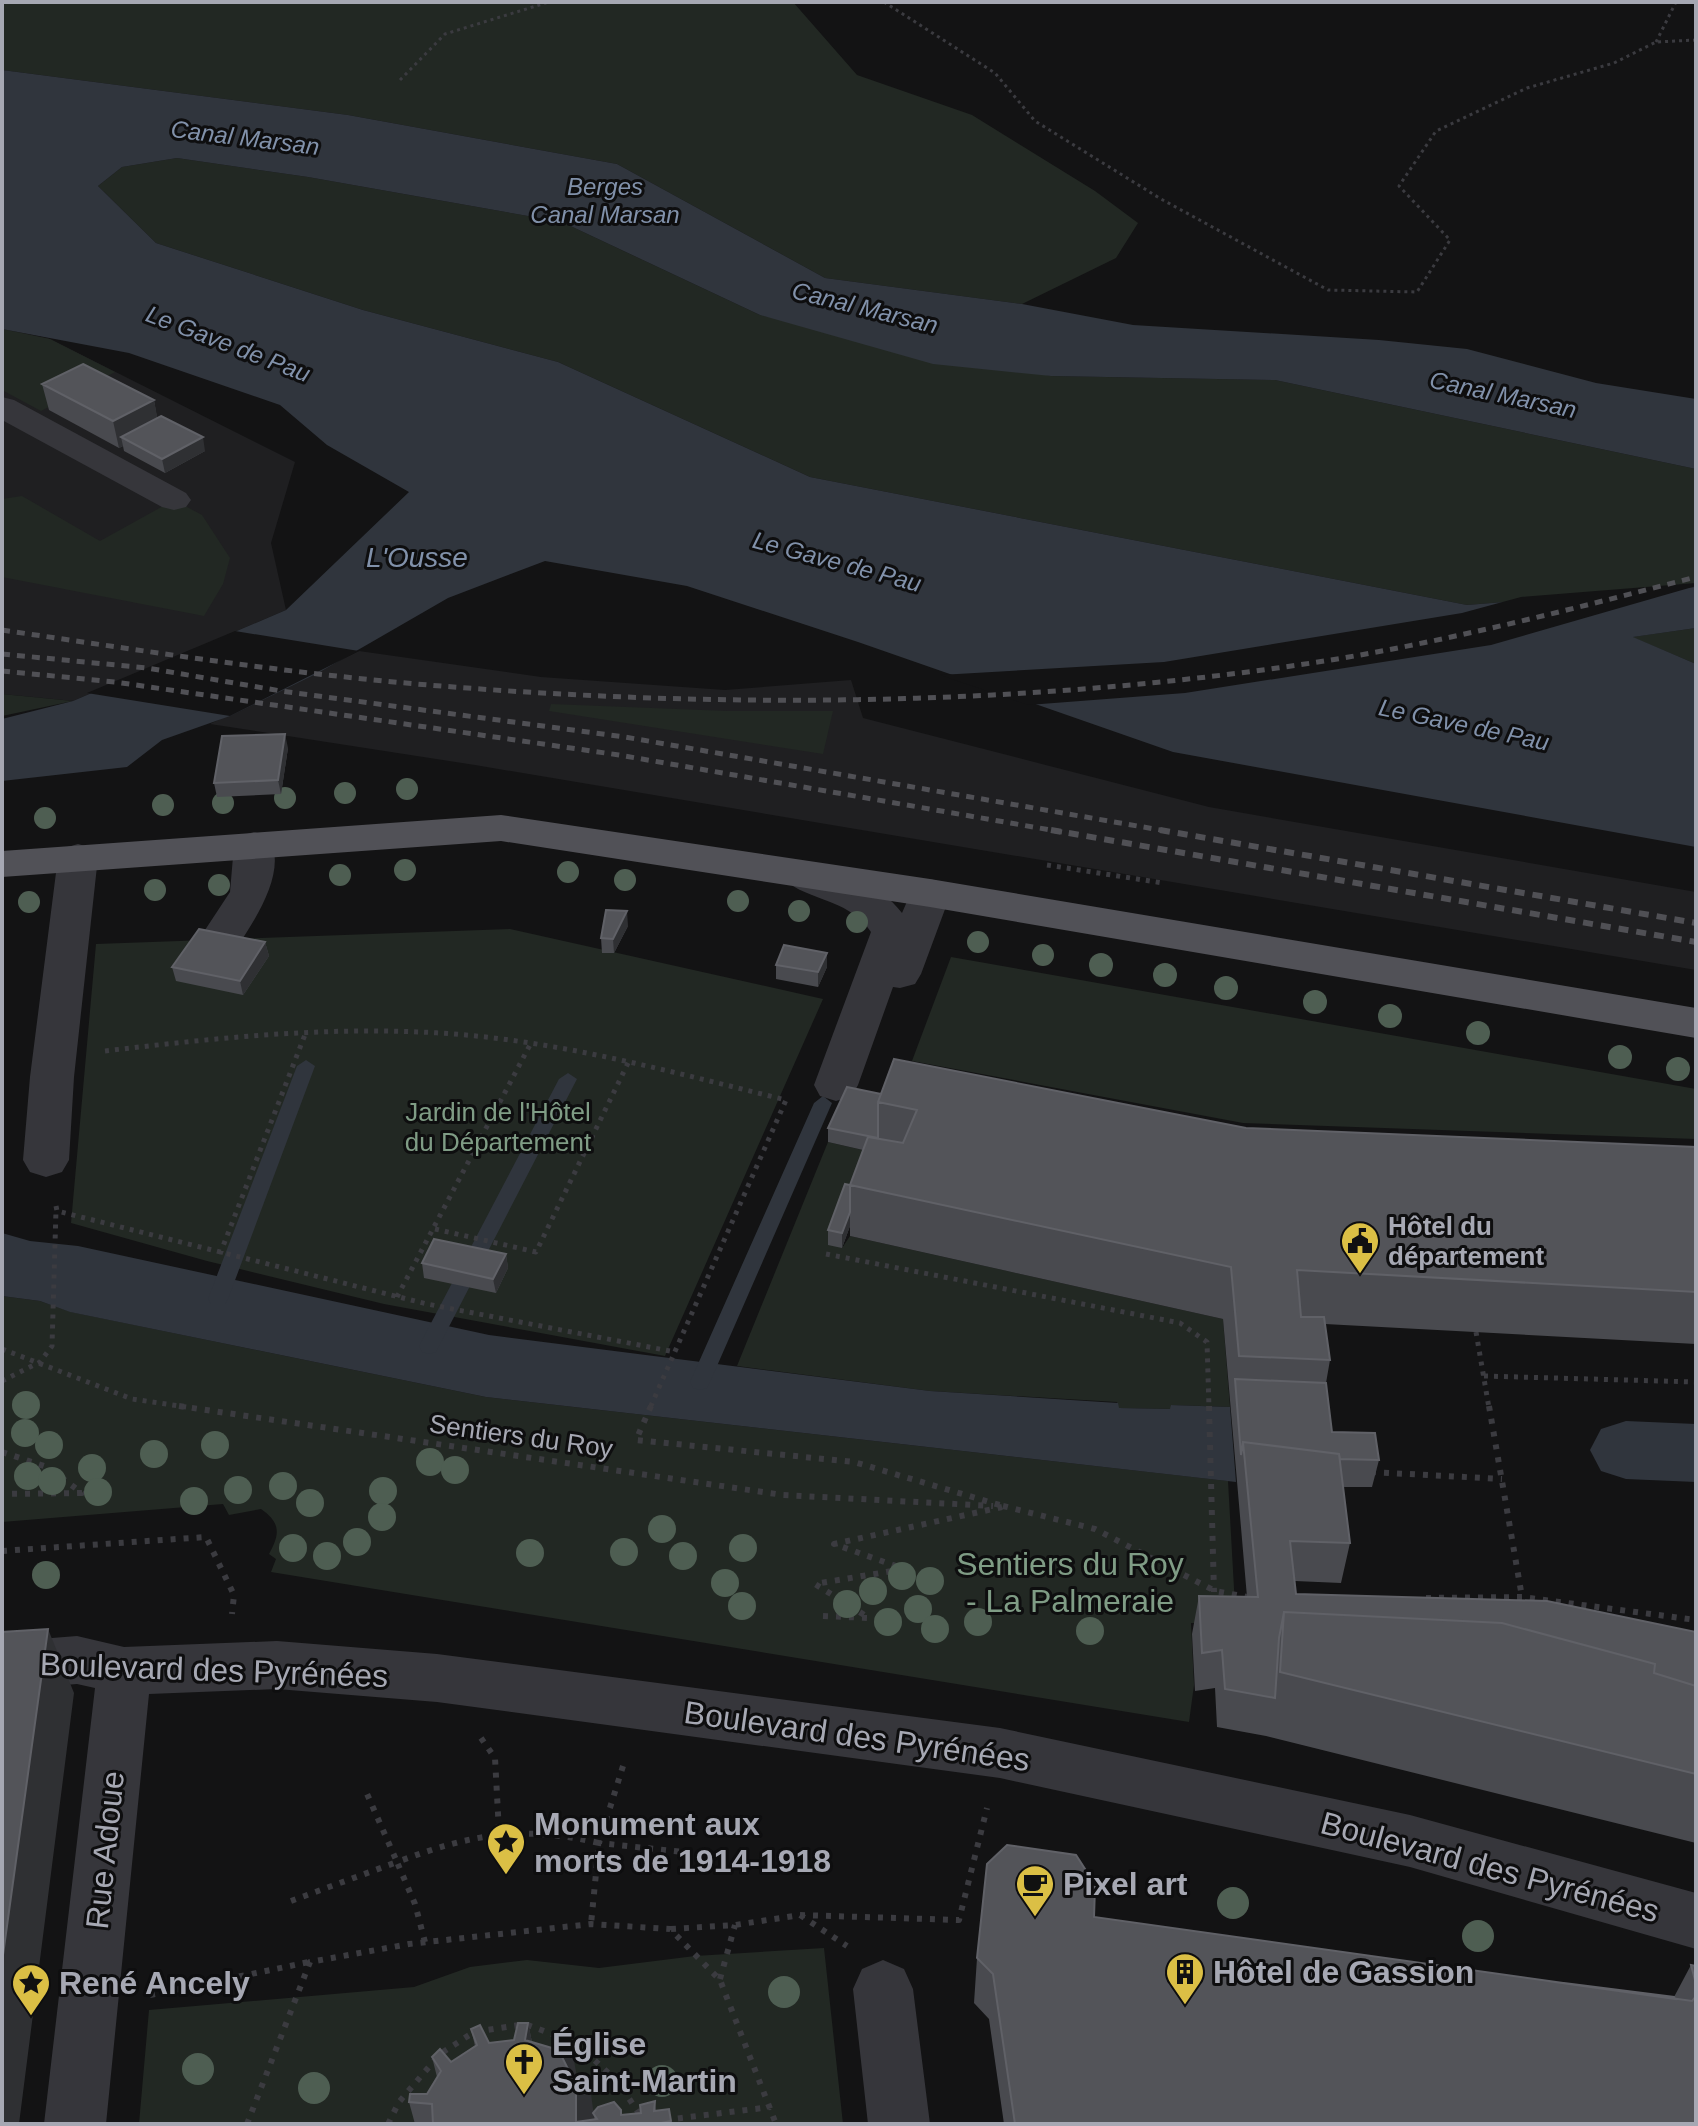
<svg xmlns="http://www.w3.org/2000/svg" width="1698" height="2126" viewBox="0 0 1698 2126" font-family="Arial,sans-serif">
<rect width="100%" height="100%" fill="#131314"/>
<!-- built -->
<path fill="#1f1f21" d="M2,329L50,339L295,462L271,543L286,610L73,701L2,694Z
M359,651L541,677L725,690L851,680L863,718L1209,807L1696,892V970L475,765L210,724Z"/>
<!-- green -->
<path fill="#222823" d="M2,2H793L857,75L972,115L1095,191L1138,223L1116,258L1022,304L825,278L617,164L348,115L2,70Z
M177,158L308,177L562,222L760,315L1051,376L1275,380L1696,469V587L1467,605L810,477L558,362L363,310L156,243L98,186L122,167Z
M2,329L50,339L115,372L41,411L2,390Z
M22,496L100,541L174,500L202,515L230,558L223,584L204,616L2,577V499Z
M1696,628V664L1632,637Z
M2,694L73,701L2,716Z
M551,704L727,711H833L823,754L549,711Z
M510,929L823,999L665,1356L384,1304L207,1261L71,1223L96,944Z
M951,957L1696,1089V1139L1243,1123L912,1061Z
M828,1142L915,1162L845,1199L842,1248L850,1236L1223,1319L1230,1407L1172,1405L1171,1409L1118,1408L1117,1402L930,1391L737,1366Z
M2,1296L40,1301L71,1312L486,1397L1228,1481L1236,1624L1191,1623L1194,1685L1189,1722L271,1572L276,1559L269,1554C280,1534 281,1523 261,1509L229,1515L223,1504L2,1522Z
M824,1948L843,2124H139L149,2010L414,1987L470,1967L527,1960L599,1968L695,1956Z"/>
<!-- water -->
<path fill="#30353d" d="M2,70L348,115L617,164L825,278L1022,304L1133,325L1379,340L1467,349L1596,383L1696,399V469L1275,380L1051,376L933,364L760,315L562,222L308,177L177,158L122,167L98,186L156,243L363,310L558,362L810,477L1467,605L1696,587V628L1633,637L1696,664V847L1173,752L858,642L687,586L545,561L448,598L318,673L230,716L162,740L127,767L2,781V719L73,701L286,610L409,492L327,445L280,405L129,353L2,329Z
M2,1233L30,1241L78,1246L489,1335L930,1391L1118,1403L1119,1408L1170,1409L1171,1405L1230,1407L1236,1482L486,1397L70,1312L40,1301L2,1296Z"/>
<!-- pier -->
<path fill="#131314" d="M1696,583V586L1491,645L1185,693L1028,705L940,675L1164,662L1462,613L1521,597Z
M235,631L359,651L230,716L87,693Z"/>
<g fill="none" stroke-linecap="round" stroke-linejoin="round">
<!-- stream -->
<path fill="#30353d" fill-rule="evenodd" d="M306,1060L315,1066L228,1299L225,1304H211L208,1299L297,1066Z
M568,1073L577,1079L439,1346L436,1352L429,1354L422,1352L419,1346L559,1079Z
M823,1096L832,1103L710,1382L707,1388L700,1390L693,1388L690,1382L814,1103Z"/>
<!-- canal -->
<path fill="#30353d" fill-rule="evenodd" d="M1626,1421L1696,1424V1482L1626,1479L1601,1471L1590,1450L1601,1429Z"/>
<!-- path-far2 -->
<path stroke="#3b3b40" stroke-width="3" stroke-dasharray="3 4" stroke-linecap="butt" d="M884,2L995,73L1035,121L1161,199L1328,290L1417,292L1450,240L1399,186L1436,131L1527,88L1614,63L1656,42L1696,40
M1656,42L1676,2
M400,80L445,34L549,2"/>
<!-- path-far1 -->
<path stroke="#3b3b40" stroke-width="5" stroke-dasharray="4 6" stroke-linecap="butt" d="M1047,865L1163,883
M105,1051C216,1038 328,1026 439,1033C557,1040 672,1072 786,1100L650,1408
M56,1206L57,1211L427,1304L675,1352
M435,1229L536,1252L629,1061
M220,1254L306,1032
M826,1254L1180,1323L1207,1342L1209,1408
M397,1297L531,1043
M1476,1332L1489,1408
M2,1349L132,1399L193,1408
M1484,1376L1696,1382
M2,1381L40,1362L52,1346L56,1210"/>
<!-- path -->
<path stroke="#3b3b40" stroke-width="6" stroke-dasharray="5 8" stroke-linecap="butt" d="M179,1406L783,1495L993,1506
M651,1406L636,1440L854,1462L1003,1506
M1209,1406L1214,1592
M1489,1406L1522,1597
M2,1452L47,1467L82,1493L2,1494
M1371,1472L1502,1479
M1003,1506L1095,1529L1215,1591L1247,1597
M2,1551L206,1537L234,1595L232,1614
M1426,1598L1522,1597L1696,1620
M823,1616L869,1618L815,1584L904,1569L834,1544L1002,1507
M481,1738L495,1758L499,1832
M623,1766L599,1843L711,1855
M291,1901L397,1862L364,1787
M800,1915L959,1920L987,1808
M671,1929L735,1925L800,1915L847,1946
M425,1942L415,1904L397,1862C472,1834 520,1825 599,1843L591,1924
M720,1979L735,1925
M150,1995L309,1962
M665,2120L771,2107
M247,2124L310,1962L409,1944L591,1924L670,1929L720,1980L776,2124
M388,2124L399,2102L440,2054L474,2032L525,2024L576,2043L618,2082L642,2118"/>
<!-- minor -->
<path fill="#36363b" fill-rule="evenodd" d="M2,397L14,400L186,493L191,500L186,507L174,510L162,507L2,420Z
M254,832L268,836C294,876 239,942 218,975L203,979L188,975L182,965L230,892L234,845L240,836Z
M78,844L92,848L98,857L74,1077L69,1160L62,1172L46,1177L30,1172L23,1160L30,1077L58,857L64,848Z
M802,862C838,871 879,882 902,913L915,883L930,879L945,883L951,893L921,974L915,984L900,988L893,987L858,1085L852,1096L836,1101L820,1096L814,1085L871,932C848,896 797,900 782,875L788,866Z
M77,1636L124,1647L277,1641L437,1654L1000,1728L1410,1815L1696,1893V1949L1410,1867L1000,1778L437,1702L277,1689L149,1694L106,2124H44L95,1688L77,1684L2,1690V1642Z
M883,1960L904,1969L913,1989L930,2124H868L853,1989L862,1969Z"/>
<!-- major -->
<path fill="#515157" fill-rule="evenodd" d="M501,815L930,879L1696,1008V1038L930,907L501,841L2,877V851Z"/>
<!-- rail-far1 -->
<path stroke="#505055" stroke-width="5" stroke-dasharray="8 7" stroke-linecap="butt" d="M2,630C144,651 285,673 428,685C710,708 996,707 1277,668C1419,649 1557,613 1696,577
M2,654L147,668L281,691L625,737L1172,832
M2,671L115,682L619,755L1062,832"/>
<!-- rail -->
<path stroke="#505055" stroke-width="6" stroke-dasharray="10 8" stroke-linecap="butt" d="M1051,830L1696,942
M1160,830L1696,923"/>
</g>
<!-- trees -->
<g fill="#4e5e52">
<circle cx="407" cy="789" r="11"/>
<circle cx="345" cy="793" r="11"/>
<circle cx="285" cy="798" r="11"/>
<circle cx="223" cy="803" r="11"/>
<circle cx="163" cy="805" r="11"/>
<circle cx="45" cy="818" r="11"/>
<circle cx="405" cy="870" r="11"/>
<circle cx="568" cy="872" r="11"/>
<circle cx="340" cy="875" r="11"/>
<circle cx="625" cy="880" r="11"/>
<circle cx="219" cy="885" r="11"/>
<circle cx="155" cy="890" r="11"/>
<circle cx="738" cy="901" r="11"/>
<circle cx="29" cy="902" r="11"/>
<circle cx="799" cy="911" r="11"/>
<circle cx="857" cy="922" r="11"/>
<circle cx="978" cy="942" r="11"/>
<circle cx="1043" cy="955" r="11"/>
<circle cx="1101" cy="965" r="12"/>
<circle cx="1165" cy="975" r="12"/>
<circle cx="1226" cy="988" r="12"/>
<circle cx="1315" cy="1002" r="12"/>
<circle cx="1390" cy="1016" r="12"/>
<circle cx="1478" cy="1033" r="12"/>
<circle cx="1620" cy="1057" r="12"/>
<circle cx="1678" cy="1069" r="12"/>
<circle cx="26" cy="1405" r="14"/>
<circle cx="25" cy="1433" r="14"/>
<circle cx="49" cy="1445" r="14"/>
<circle cx="215" cy="1445" r="14"/>
<circle cx="154" cy="1454" r="14"/>
<circle cx="430" cy="1462" r="14"/>
<circle cx="92" cy="1468" r="14"/>
<circle cx="455" cy="1470" r="14"/>
<circle cx="28" cy="1476" r="14"/>
<circle cx="52" cy="1481" r="14"/>
<circle cx="283" cy="1486" r="14"/>
<circle cx="238" cy="1490" r="14"/>
<circle cx="383" cy="1491" r="14"/>
<circle cx="98" cy="1492" r="14"/>
<circle cx="194" cy="1501" r="14"/>
<circle cx="310" cy="1503" r="14"/>
<circle cx="382" cy="1517" r="14"/>
<circle cx="662" cy="1529" r="14"/>
<circle cx="357" cy="1542" r="14"/>
<circle cx="293" cy="1548" r="14"/>
<circle cx="743" cy="1548" r="14"/>
<circle cx="624" cy="1552" r="14"/>
<circle cx="530" cy="1553" r="14"/>
<circle cx="327" cy="1556" r="14"/>
<circle cx="683" cy="1556" r="14"/>
<circle cx="46" cy="1575" r="14"/>
<circle cx="902" cy="1576" r="14"/>
<circle cx="930" cy="1581" r="14"/>
<circle cx="725" cy="1583" r="14"/>
<circle cx="873" cy="1591" r="14"/>
<circle cx="847" cy="1604" r="14"/>
<circle cx="742" cy="1606" r="14"/>
<circle cx="918" cy="1609" r="14"/>
<circle cx="888" cy="1622" r="14"/>
<circle cx="978" cy="1622" r="14"/>
<circle cx="935" cy="1629" r="14"/>
<circle cx="1090" cy="1631" r="14"/>
<circle cx="1233" cy="1903" r="16"/>
<circle cx="1478" cy="1936" r="16"/>
<circle cx="784" cy="1992" r="16"/>
<circle cx="198" cy="2069" r="16"/>
<circle cx="662" cy="2081" r="16"/>
<circle cx="314" cy="2088" r="16"/>
</g>
<!-- wall -->
<path fill="#494a4f" d="M42,384L154,400L157,418L205,451L165,473L124,451L123,446L119,448L49,410Z
M288,748L281,794L217,797L214,783Z
M628,926L614,953H602L601,938Z
M265,942L269,956L243,995L176,981L172,967Z
M776,965L827,967L818,987L776,979Z
M881,1094L1246,1128L1696,1147V1344L1325,1324L1330,1360L1326,1383L1332,1432L1379,1460L1372,1487H1343L1350,1543L1341,1583L1295,1581L1296,1594L1696,1632V1843L1266,1736L1217,1727L1215,1688L1195,1691L1192,1634L1199,1596L1247,1597L1223,1319L850,1236V1226L842,1248L828,1245V1230L850,1185L863,1150L828,1142V1128Z
M506,1254L508,1268L496,1293L424,1278L422,1263Z
M1086,1885L1094,1917L1547,1981L1674,1997L1691,1965L1696,1966V2124H1004L989,2019L974,2003L977,1958Z
M528,2023L532,2042L578,2080L594,2112L621,2110L622,2115L641,2113L655,2101L656,2111L669,2109L671,2124H415L409,2102L427,2094L437,2077L432,2057L451,2062L475,2046L471,2029L489,2043L514,2040Z"/>
<!-- shaded-wall -->
<path fill="#2f3033" d="M154,400L159,427L121,437L123,446L119,448L113,421Z
M203,437L205,451L165,473L162,459Z
M285,734L288,748L281,794L278,780Z
M627,911L628,926L614,953L613,939Z
M265,942L269,956L243,995L240,981Z
M827,953V967L818,987V972Z
M850,1212V1226L842,1248V1233Z
M506,1254L508,1268L496,1293L493,1279Z
M48,1629L74,1693L19,2124H2V1962Z
M528,2023L537,2067L525,2040Z
M571,2044L579,2088L569,2099L561,2055Z
M590,2086L595,2124H576V2093Z"/>
<!-- building -->
<path fill="#535459" stroke="#606167" stroke-width="2" d="M83,364L154,400L113,421L42,384Z
M161,416L203,437L162,459L121,437Z
M285,734L278,780L214,783L222,736Z
M606,910L627,911L613,939L601,938Z
M199,929L265,942L240,981L172,967Z
M784,945L827,953L818,972L776,965Z
M894,1059L1246,1128L1696,1147V1292L1297,1270L1301,1317H1324L1330,1360L1239,1356L1231,1267L850,1185L868,1137L903,1143L917,1110L878,1102Z
M847,1087L881,1094L878,1102V1138L828,1128Z
M845,1184L850,1185V1212L842,1233L828,1230Z
M434,1239L506,1254L493,1279L422,1263Z
M1235,1379L1326,1383L1332,1432L1375,1433L1379,1460L1340,1459L1339,1454L1243,1442L1241,1455Z
M1243,1442L1339,1454L1350,1543L1290,1541L1296,1594L1547,1601L1696,1632V1686L1654,1673L1655,1664L1502,1623L1284,1612L1279,1638L1275,1698L1225,1689L1222,1650L1202,1653L1199,1596L1258,1597Z
M1284,1612L1502,1623L1655,1664L1654,1673L1696,1686V1774L1280,1672Z
M48,1629L2,1962V1632Z
M1007,1845L1076,1855L1087,1872L1086,1885L1095,1887L1094,1917L1692,2001L1696,1996V2124H1015L993,1974L977,1958L987,1864Z
M1691,1965L1696,1966V1984Z
M1548,1981L1674,1997L1675,1999Z
M518,2023H528L525,2040L552,2048L562,2037L571,2044L561,2055L574,2081L588,2077L590,2086L576,2093V2122L597,2119L593,2113L598,2107L614,2102L621,2110V2115L641,2113L640,2105L655,2101L654,2111L669,2109L671,2121L656,2124H433L432,2104L409,2102L410,2094H427L441,2071L432,2057L440,2049L451,2062L477,2045L471,2029L480,2025L489,2043L514,2040Z"/>
<!-- icons -->
<defs>
<symbol id="civic-pin" viewBox="-11 -11 22 30"><path d="M0 17L-7.5 6A9.5 9.5 0 1 1 7.5 6Z" fill="#dbbf45" stroke="#0e0e0f"/><path d="M-.6-6.5H3V-4.5H.6V-3L4-1V1h2V6H-6V1h2V-1L-.6-3ZM-1.2 2.5V6h2.4V2.5Z" fill="#111"/></symbol>
<symbol id="sight-pin" viewBox="-11 -11 22 30"><path d="M0 17L-7.5 6A9.5 9.5 0 1 1 7.5 6Z" fill="#dbbf45" stroke="#0e0e0f"/><path d="M0-6L1.8-2.2L6-1.7L2.9 1.2L3.7 5.4L0 3.3L-3.7 5.4L-2.9 1.2L-6-1.7L-1.8-2.2Z" fill="#111"/></symbol>
<symbol id="cafe-pin" viewBox="-11 -11 22 30"><path d="M0 17L-7.5 6A9.5 9.5 0 1 1 7.5 6Z" fill="#dbbf45" stroke="#0e0e0f"/><path d="M-5.5-4.5H6V0H3Q3 3.5 0 3.5H-2.5Q-5.5 3.5-5.5 0ZM3-3.2v2h1.7v-2ZM-6 4.5H4V6H-6Z" fill="#111"/></symbol>
<symbol id="building-pin" viewBox="-11 -11 22 30"><path d="M0 17L-7.5 6A9.5 9.5 0 1 1 7.5 6Z" fill="#dbbf45" stroke="#0e0e0f"/><path d="M-4-6H4V6H1V3H-1V6H-4ZM-2.5-4.3h1.7v1.8h-1.7ZM.8-4.3h1.7v1.8H.8ZM-2.5-1h1.7V.8h-1.7ZM.8-1h1.7V.8H.8Z" fill="#111"/></symbol>
<symbol id="church-pin" viewBox="-11 -11 22 30"><path d="M0 17L-7.5 6A9.5 9.5 0 1 1 7.5 6Z" fill="#dbbf45" stroke="#0e0e0f"/><path d="M-1.2-6h2.4v3.5h3.3v2.4h-3.3V6h-2.4V-.1h-3.3v-2.4h3.3Z" fill="#111"/></symbol>
</defs>
<g fill-rule="evenodd">
<use href="#civic-pin" x="1338" y="1219" width="44" height="60"/>
<use href="#sight-pin" x="484" y="1820" width="44" height="60"/>
<use href="#cafe-pin" x="1013" y="1862" width="44" height="60"/>
<use href="#building-pin" x="1163" y="1950" width="44" height="60"/>
<use href="#sight-pin" x="9" y="1961" width="44" height="60"/>
<use href="#church-pin" x="502" y="2040" width="44" height="60"/>
</g>
<g text-anchor="middle" stroke-width="6" stroke-linejoin="round" paint-order="stroke">
<!-- far-water labels -->
<g font-size="24" font-style="italic" fill="#8191aa" stroke="#0e0e0f">
<text transform="translate(245 138) rotate(7)" y="8">Canal Marsan</text>
<text x="605" y="195">Berges<tspan x="605" dy="28">Canal Marsan</tspan></text>
<text transform="translate(865 308) rotate(14)" y="8">Canal Marsan</text>
<text transform="translate(228 344) rotate(21)" y="8">Le Gave de Pau</text>
<text transform="translate(1503 395) rotate(12)" y="8">Canal Marsan</text>
<text transform="translate(837 562) rotate(15)" y="8">Le Gave de Pau</text>
<text transform="translate(1464 725) rotate(12)" y="8">Le Gave de Pau</text>
</g>
<!-- park labels -->
<g font-size="26" fill="#7f9c85" stroke="#0e0e0f">
<text x="498" y="1121">Jardin de l'Hôtel<tspan x="498" dy="30">du Département</tspan></text>
</g>
<!-- poi labels -->
<g font-size="26" font-weight="bold" fill="#a6a8b3" stroke="#0e0e0f" text-anchor="start">
<text x="1388" y="1235">Hôtel du<tspan x="1388" dy="30">département</tspan></text>
</g>
<!-- street labels -->
<g font-size="26" fill="#a6a8b3" stroke="#0e0e0f">
<text transform="translate(521 1436) rotate(8)" y="9">Sentiers du Roy</text>
</g>
<!-- water labels -->
<g font-size="28" font-style="italic" fill="#8191aa" stroke="#0e0e0f">
<text x="417" y="567">L'Ousse</text>
</g>
<!-- near-park labels -->
<g font-size="32" fill="#7f9c85" stroke="#0e0e0f">
<text x="1070" y="1575">Sentiers du Roy<tspan x="1070" dy="37">- La Palmeraie</tspan></text>
</g>
<!-- near-street labels -->
<g font-size="32" fill="#a6a8b3" stroke="#0e0e0f">
<text transform="translate(214 1670) rotate(2)" y="11">Boulevard des Pyrénées</text>
<text transform="translate(857 1736) rotate(8)" y="11">Boulevard des Pyrénées</text>
<text transform="translate(105 1850) rotate(-84)" y="11">Rue Adoue</text>
<text transform="translate(1490 1867) rotate(15)" y="11">Boulevard des Pyrénées</text>
</g>
<!-- near-poi labels -->
<g font-size="32" font-weight="bold" fill="#a6a8b3" stroke="#0e0e0f" text-anchor="start">
<text x="534" y="1835">Monument aux<tspan x="534" dy="37">morts de 1914-1918</tspan></text>
<text x="1063" y="1895">Pixel art</text>
<text x="1213" y="1983">Hôtel de Gassion</text>
<text x="59" y="1994">René Ancely</text>
<text x="552" y="2055">Église<tspan x="552" dy="37">Saint-Martin</tspan></text>
</g>
</g>
<!-- border -->
<rect width="1698" height="2126" fill="none" stroke="#a6a8b3" stroke-width="8"/>
</svg>
